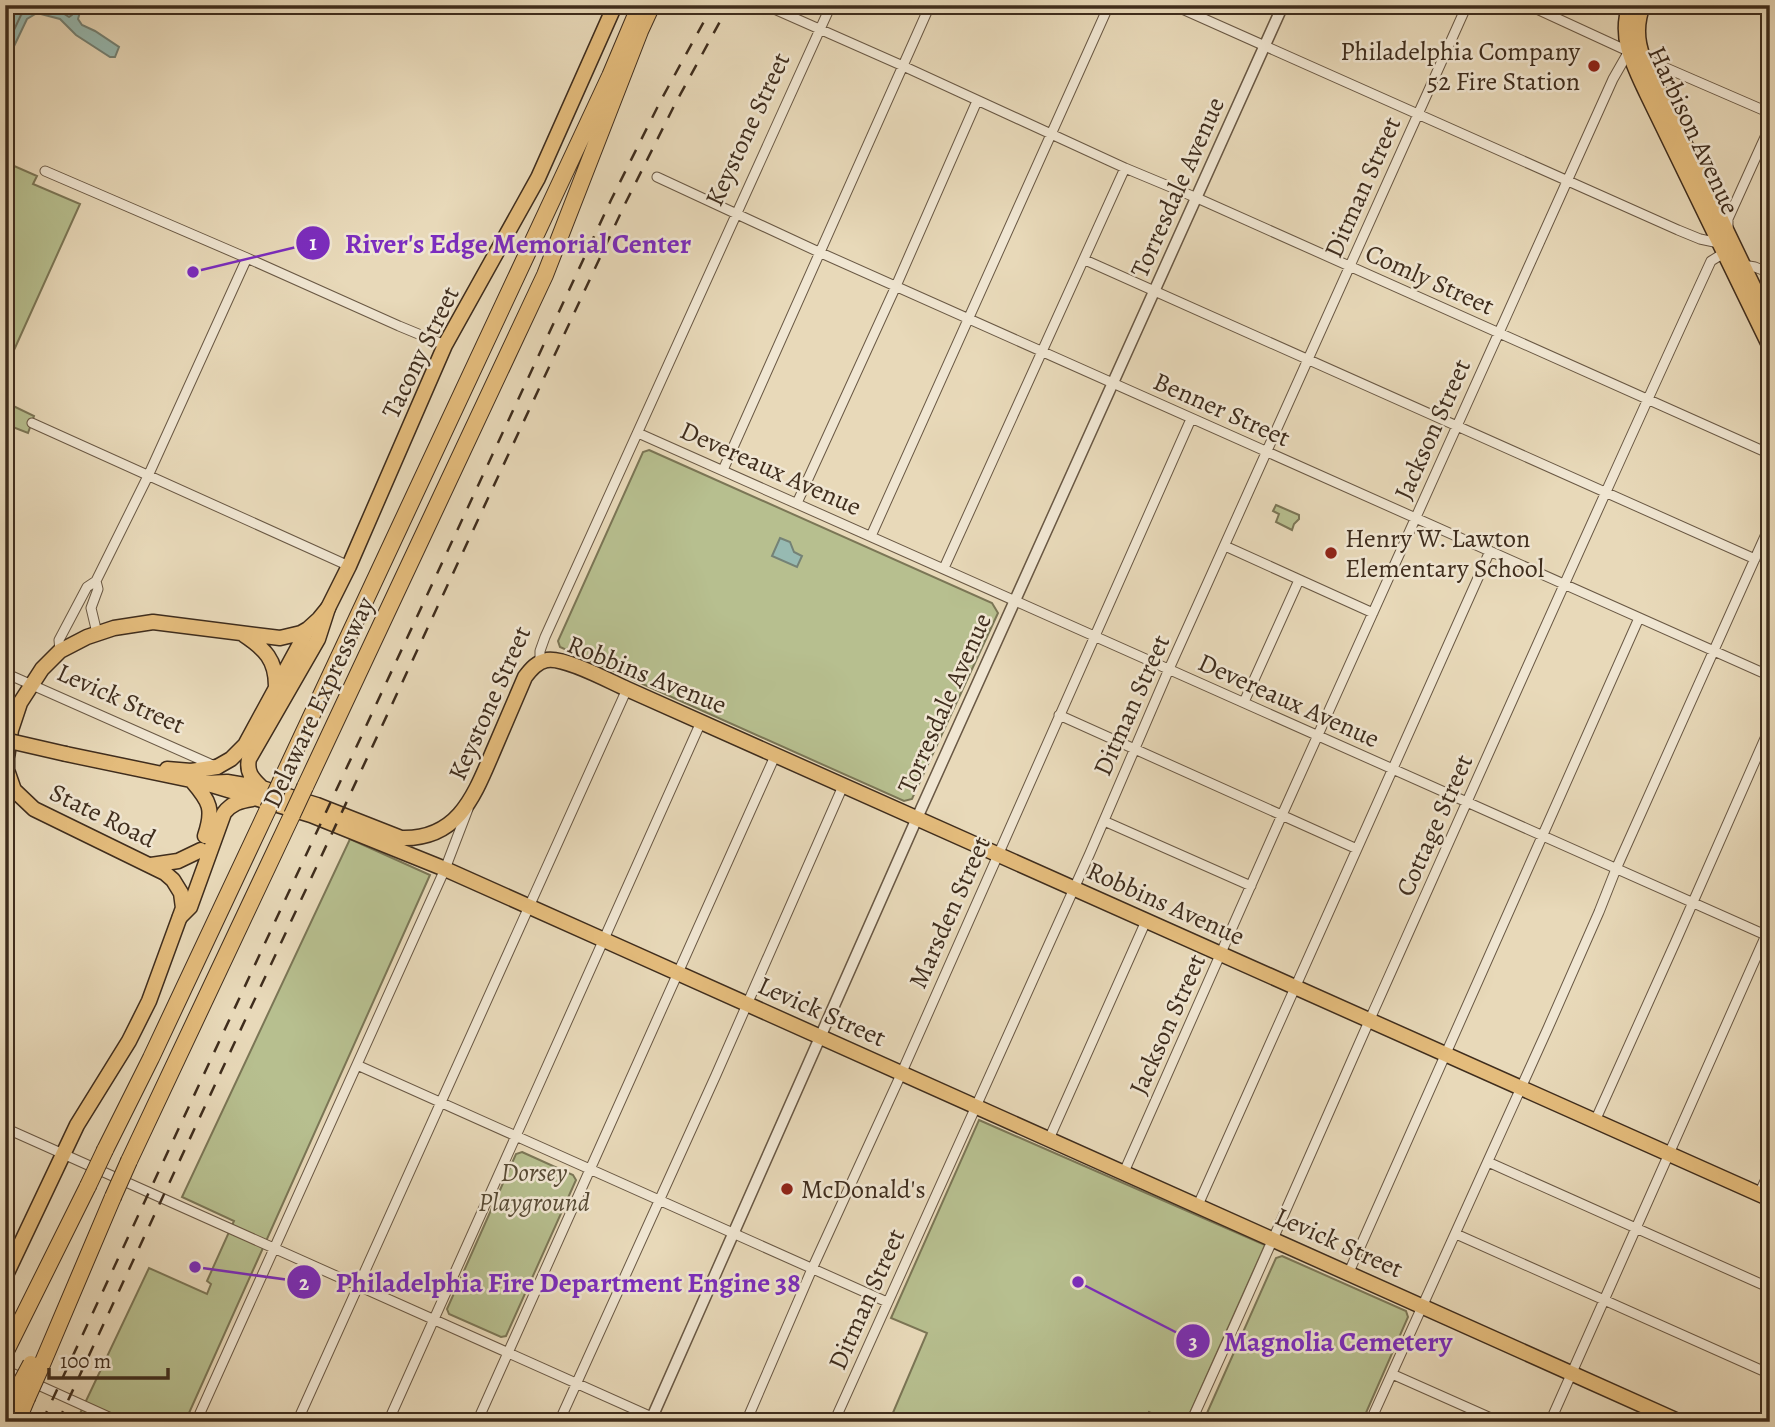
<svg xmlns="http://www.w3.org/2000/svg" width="1775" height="1427" viewBox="0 0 1775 1427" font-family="Alegreya,serif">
<rect width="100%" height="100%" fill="#e8d9b9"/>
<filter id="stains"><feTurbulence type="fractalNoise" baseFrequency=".00286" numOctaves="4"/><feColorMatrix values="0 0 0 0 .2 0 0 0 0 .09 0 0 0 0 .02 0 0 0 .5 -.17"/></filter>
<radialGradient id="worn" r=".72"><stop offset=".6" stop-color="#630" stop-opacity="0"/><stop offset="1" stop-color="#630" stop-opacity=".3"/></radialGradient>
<!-- green -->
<path fill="#b7bf8f" stroke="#7b7656" stroke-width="2" d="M5,162L37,176L33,184L80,204L5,370Z
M5,402L34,416L28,433L5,424Z
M649,450L992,603L998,613L912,799L904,801L560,647L558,641L643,452Z
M1276,505L1299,515V519L1294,524L1292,530L1276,522L1279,514L1273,511Z
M350,839L430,875L185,1422H76L149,1268L207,1294L211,1284L207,1281L234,1221L182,1197Z
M979,1120L1265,1245L1186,1422H1171L1149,1412L1145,1422H889L927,1333L891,1318Z
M522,1152L573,1175L576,1180L506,1336L501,1337L449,1314L447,1309L516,1154Z
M1282,1256L1406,1311L1408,1317L1362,1422H1203L1276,1258Z"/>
<!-- water -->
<path fill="#97bab2" stroke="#748276" stroke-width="2" d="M5,5H82L78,19L82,25L95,31L119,47L115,57H110L76,35L60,19L37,13L27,19L5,65Z
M780,538L790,542L794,552L802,556L797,567L772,556Z"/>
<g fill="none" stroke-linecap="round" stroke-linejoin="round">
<!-- shore -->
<path stroke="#6b7468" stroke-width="2" d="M5,49L21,15L34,6H40L61,12L69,17L72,15L75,5"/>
<defs>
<path id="minor" d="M765,5L903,66L1125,168L1197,198L1770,454
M1173,5L1678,230L1700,239L1719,243
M1528,5L1630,52
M1643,58L1770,113
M45,171L247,258L399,326L445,345
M657,177L821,253L1770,676
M1728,227V219L1770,126
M1085,260L1755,559
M1743,265L1755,267L1770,273
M32,423L349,566
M638,433L1770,937
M723,470L930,5
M797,503L896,286L977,101
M871,536L1109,5
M1225,546L1373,613
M944,568L1125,168
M96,581L98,589L91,608L97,633
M60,651L59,640L87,587L96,581L148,476L247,258
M540,662V651L545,637L831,5
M5,673L215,766
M1244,702L1299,580
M1059,715L1357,849
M1104,821L1251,886
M357,1065L887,1302
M1595,1121L1675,943L1770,727
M5,1128L663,1422
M1049,1139L1146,921
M1488,1162L1770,1288
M1124,1172L1282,815L1613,79L1629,51
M1759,1194L1770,1170
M1198,1205L1490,551
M1456,1234L1770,1374
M1349,1272L1639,618
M5,1370L120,1422
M1392,1374L1500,1422
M1150,1420L1154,1422
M196,1422L445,869L468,809
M297,1422L627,689
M388,1422L701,722
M477,1422L775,756
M559,1422L716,1075L843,786
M746,1422L812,1269L898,1081L1191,419
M834,1422L1090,853L1169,669L1467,5
M1191,1422C1252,1288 1311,1153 1370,1019C1483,766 1595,513 1711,261L1724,253
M1370,1422L1548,1028L1599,912L1616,869L1770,525
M1550,1422L1770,926
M1768,1422L1770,1417"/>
<path id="tertiary" d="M650,1422L917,818L1283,5"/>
<path id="primary" d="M1630,5C1618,37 1634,66 1647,94L1770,347
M1643,5C1636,23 1636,39 1643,57L1770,321
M244,635C265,649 276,660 276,686
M217,767L231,759L245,745L307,631
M5,1277L77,1125L129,1041L149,1001L183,908L181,893L173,880L165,873L34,809L14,790L7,770V758L11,730L20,703L42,669L60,651L87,637L114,628L153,622L280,638L301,633L308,629L319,619L328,608L349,566L445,345L538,178L615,5"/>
<path id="trunk" d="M66,754L205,783L311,815L445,869L604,940L1680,1422
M167,769L191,771L217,767
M192,781C210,802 214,809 205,836
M205,783L227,782L262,788L317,805L401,838C460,840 475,793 495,747C505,724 515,700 525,677C531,669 537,662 547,660C565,657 609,681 627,689L1770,1199
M262,788C253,779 246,773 249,759L318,639L328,608
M151,865L178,861L201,850
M180,917L190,907L224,813C232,803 240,801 252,799"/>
<path id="motorway" d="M281,781L610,76L640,5
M305,787L545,275L640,31L652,5
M105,1150L151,1058L268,809
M129,1161L292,815
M5,1353L88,1186
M40,1369L113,1197
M5,1410L16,1392
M17,1422L27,1398"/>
</defs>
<!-- minor casing -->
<use href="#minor" stroke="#695844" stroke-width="11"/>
<!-- tertiary casing -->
<use href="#tertiary" stroke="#695844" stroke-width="13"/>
<!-- primary casing -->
<use href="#primary" stroke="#3f2d1d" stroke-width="17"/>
<!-- trunk casing -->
<use href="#trunk" stroke="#3f2d1d" stroke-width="17"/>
<!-- motorway casing -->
<use href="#motorway" stroke="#3f2d1d" stroke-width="18"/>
<!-- minor -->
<use href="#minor" stroke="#f0e6d2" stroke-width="9"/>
<!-- tertiary -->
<use href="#tertiary" stroke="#f0e6d2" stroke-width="10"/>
<!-- primary -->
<use href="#primary" stroke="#e4bc7c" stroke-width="14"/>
<!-- trunk -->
<use href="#trunk" stroke="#e4bc7c" stroke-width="14"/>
<!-- motorway -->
<use href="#motorway" stroke="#e4bc7c" stroke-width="16"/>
<!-- rail -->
<path stroke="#3f2d1d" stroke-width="2.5" stroke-dasharray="12 12" stroke-linecap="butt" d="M42,1422L611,200L661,100L713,5
M58,1422L624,206L674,106L729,5"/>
<defs>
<path id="trunk-bridge" d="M5,740L66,754"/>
<path id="motorway-bridge" d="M268,809L281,781
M292,815L305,787
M88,1186L105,1150
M113,1197L129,1161
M16,1392L31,1364
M27,1398L40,1369"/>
</defs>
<!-- trunk-bridge casing -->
<use href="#trunk-bridge" stroke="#3f2d1d" stroke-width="17" stroke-linecap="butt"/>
<!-- motorway-bridge casing -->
<use href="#motorway-bridge" stroke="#3f2d1d" stroke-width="18" stroke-linecap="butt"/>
<!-- trunk-bridge -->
<use href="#trunk-bridge" stroke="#e4bc7c" stroke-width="14"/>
<!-- motorway-bridge -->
<use href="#motorway-bridge" stroke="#e4bc7c" stroke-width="16"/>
</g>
<!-- markers -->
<g fill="#8f2418" stroke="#f0e6d2" stroke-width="2.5">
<circle cx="1594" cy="66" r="7"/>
<circle cx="1331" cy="553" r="7"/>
<circle cx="787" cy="1189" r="7"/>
</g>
<g text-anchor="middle" stroke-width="5" stroke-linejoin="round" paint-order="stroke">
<!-- poi labels -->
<g font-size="26" fill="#3f2d1d" stroke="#f0e6d2" text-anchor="start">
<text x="1580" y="60" text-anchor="end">Philadelphia Company<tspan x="1580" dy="30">52 Fire Station</tspan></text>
<text x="1345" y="547">Henry W. Lawton<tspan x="1345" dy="30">Elementary School</tspan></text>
<text x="801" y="1198">McDonald's</text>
</g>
<!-- street labels -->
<g font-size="26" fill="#3f2d1d" stroke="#f0e6d2">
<text transform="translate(747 129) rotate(-65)" y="9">Keystone Street</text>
<text transform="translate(1694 130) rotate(65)" y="9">Harbison Avenue</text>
<text transform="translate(1177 187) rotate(-66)" y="9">Torresdale Avenue</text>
<text transform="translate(1362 187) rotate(-66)" y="9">Ditman Street</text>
<text transform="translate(1430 279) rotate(24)" y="9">Comly Street</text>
<text transform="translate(420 352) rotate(-64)" y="9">Tacony Street</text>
<text transform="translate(1222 409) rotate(24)" y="9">Benner Street</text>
<text transform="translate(1432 429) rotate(-66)" y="9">Jackson Street</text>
<text transform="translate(771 468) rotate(24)" y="9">Devereaux Avenue</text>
<text transform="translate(647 674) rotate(22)" y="9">Robbins Avenue</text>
<text transform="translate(121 698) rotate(24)" y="9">Levick Street</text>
<text transform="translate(1289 700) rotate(24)" y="9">Devereaux Avenue</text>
<text transform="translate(318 702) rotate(-65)" y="9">Delaware Expressway</text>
<text transform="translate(489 703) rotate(-66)" y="9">Keystone Street</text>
<text transform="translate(944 703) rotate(-66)" y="9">Torresdale Avenue</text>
<text transform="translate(1131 705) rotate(-66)" y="9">Ditman Street</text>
<text transform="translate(103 815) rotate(26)" y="9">State Road</text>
<text transform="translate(1434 825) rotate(-66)" y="9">Cottage Street</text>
<text transform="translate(1166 903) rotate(24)" y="9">Robbins Avenue</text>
<text transform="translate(949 912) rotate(-66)" y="9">Marsden Street</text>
<text transform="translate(822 1011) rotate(24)" y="9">Levick Street</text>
<text transform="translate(1167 1024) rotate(-66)" y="9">Jackson Street</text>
<text transform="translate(1339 1242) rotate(24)" y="9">Levick Street</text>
<text transform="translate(866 1299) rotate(-66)" y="9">Ditman Street</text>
</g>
<!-- park labels -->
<g font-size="26" font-style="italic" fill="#574a34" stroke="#f0e6d2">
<text x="534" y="1181">Dorsey<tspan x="534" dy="30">Playground</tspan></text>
</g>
</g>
<!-- callouts -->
<path fill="none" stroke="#7b2cbf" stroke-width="2.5" d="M193 272L313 243M195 1267L304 1282M1078 1282L1193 1341"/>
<g fill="#7b2cbf" stroke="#f0e6d2" stroke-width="2.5">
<circle cx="193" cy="272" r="7"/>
<circle cx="195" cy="1267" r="7"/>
<circle cx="1078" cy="1282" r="7"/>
<circle cx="313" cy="243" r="18"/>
<circle cx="304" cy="1282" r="18"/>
<circle cx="1193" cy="1341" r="18"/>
</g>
<g font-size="21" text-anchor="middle" font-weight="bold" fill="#fff">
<text x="313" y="250">1</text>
<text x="304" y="1290">2</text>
<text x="1193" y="1349">3</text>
</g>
<g font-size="28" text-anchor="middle" font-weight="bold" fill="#7b2cbf" stroke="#f0e6d2" stroke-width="5" stroke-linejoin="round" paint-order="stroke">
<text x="518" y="253">River's Edge Memorial Center</text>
<text x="568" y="1292">Philadelphia Fire Department Engine 38</text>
<text x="1338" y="1351">Magnolia Cemetery</text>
</g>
<!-- margin -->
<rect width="1775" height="1427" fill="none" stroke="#e8d9b9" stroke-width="28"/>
<rect x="7" y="7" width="1761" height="1413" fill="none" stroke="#3f2d1d" stroke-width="3.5"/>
<rect x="14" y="14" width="1747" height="1399" fill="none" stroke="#3f2d1d" stroke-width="2"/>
<!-- scale -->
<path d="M49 1368v10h119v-10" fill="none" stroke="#3f2d1d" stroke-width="3.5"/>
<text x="60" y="1368" font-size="21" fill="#3f2d1d" stroke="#f0e6d2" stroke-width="5" paint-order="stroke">100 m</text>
<rect width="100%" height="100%" filter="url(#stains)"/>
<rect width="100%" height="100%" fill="url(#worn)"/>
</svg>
